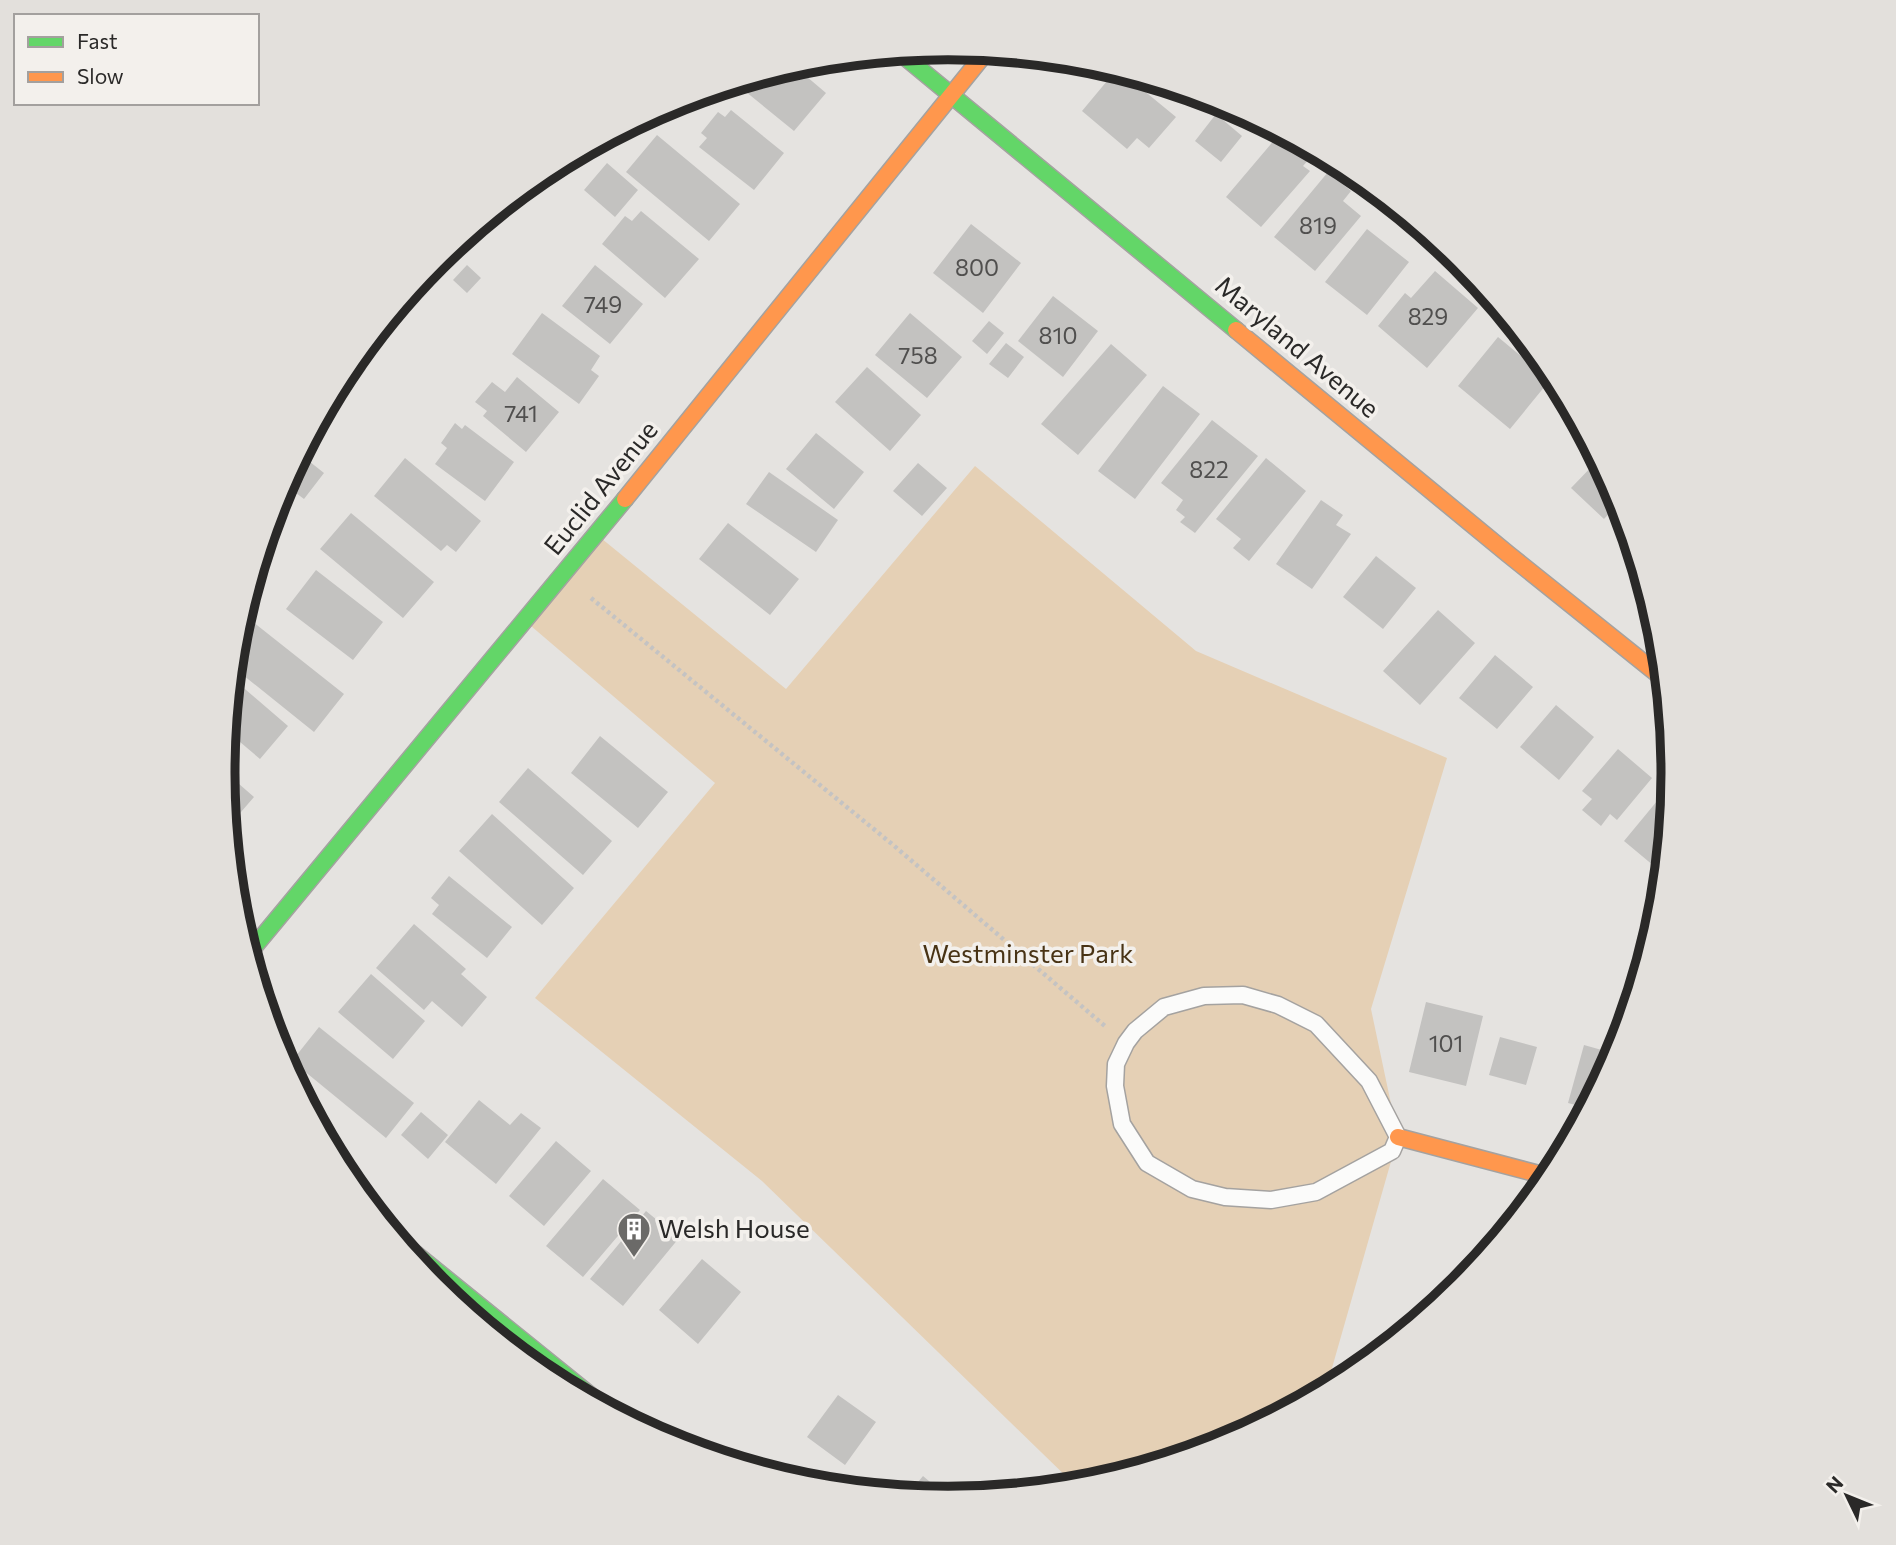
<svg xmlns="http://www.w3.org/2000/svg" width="1896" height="1545" viewBox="0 0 1896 1545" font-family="Commissioner,sans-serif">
<rect width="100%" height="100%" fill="#e5e3e0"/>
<!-- green -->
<path fill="#e5d0b5" d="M975,466L1196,651L1447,758L1371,1009L1398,1137L1326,1389L1225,1443L1089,1484L1075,1485L762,1181L535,998L715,783L524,620L596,534L786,689Z"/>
<!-- building -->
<path fill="#c3c2c0" d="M793,65L826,93L794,131L735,83Z
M1117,69L1120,71L1176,117L1149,148L1137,138L1127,149L1082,111Z
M731,110L784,153L754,190L699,147L707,138L701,133L718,112L725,117Z
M1216,114L1242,136L1221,162L1195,141Z
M1281,132L1316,151L1303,166L1310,171L1261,227L1226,197Z
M657,135L740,204L709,241L626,172Z
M607,163L638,190L615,217L584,190Z
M1328,172L1351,191L1343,201L1361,216L1315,271L1274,237Z
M641,211L699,259L665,298L602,244L625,216L632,221Z
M971,224L1021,263L983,313L933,273Z
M475,227L480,231L458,260L446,251Z
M1367,229L1409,262L1367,315L1325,282Z
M467,265L481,278L467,293L453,280Z
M595,265L643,304L610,344L562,306Z
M1435,271L1478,308L1427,368L1378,326L1405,293L1411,298Z
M1053,296L1098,331L1063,377L1018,341Z
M542,313L600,356L591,370L599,376L579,404L512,354Z
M910,313L962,357L927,398L875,355Z
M989,321L1004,333L987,354L972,341Z
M1498,337L1550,380L1510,429L1458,386Z
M1006,343L1024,357L1008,378L989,364Z
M1111,344L1147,375L1078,455L1041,424Z
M353,360L366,369L350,391L338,382Z
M867,367L921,415L890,451L835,402Z
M517,377L559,412L526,452L483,416L487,411L475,402L492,382L505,392Z
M1163,386L1200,414L1135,499L1098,471Z
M1212,420L1258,456L1195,533L1180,522L1185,517L1176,510L1183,500L1161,483Z
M455,423L462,429L465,425L514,462L485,501L435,464L447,448L441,443Z
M816,433L864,472L834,509L786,469Z
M300,454L324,473L304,499L284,484Z
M405,458L481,521L456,552L447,545L441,551L374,496Z
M1266,458L1306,491L1249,561L1233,548L1241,539L1216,519Z
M1599,459L1620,502L1604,519L1571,488Z
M918,463L947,488L922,516L893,491Z
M769,472L838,520L816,552L746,504Z
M1321,500L1343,515L1336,525L1351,534L1312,589L1276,564Z
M351,513L434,582L403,618L320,549Z
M728,523L799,579L770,615L699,559Z
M1376,556L1416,588L1383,629L1343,597Z
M316,570L383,622L353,660L286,609Z
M1438,610L1475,643L1420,705L1383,671Z
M253,622L344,694L314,732L233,667L236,643Z
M1495,655L1533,687L1497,729L1459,698Z
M232,678L288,726L260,759L227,731Z
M1556,705L1594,737L1559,780L1520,747Z
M600,736L668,792L638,828L571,773Z
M1618,749L1652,778L1617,820L1610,814L1601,826L1582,810L1592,799L1582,791Z
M528,768L612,841L583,875L499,802Z
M223,770L254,797L228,827L223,772Z
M1667,789L1671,793L1664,866L1660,871L1624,841Z
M492,814L574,888L542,925L459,851Z
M449,876L512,927L487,958L432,914L439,905L431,898Z
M414,924L466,969L461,974L487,997L462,1027L432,1001L424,1010L376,968Z
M371,974L425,1021L393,1059L338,1012Z
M1426,1002L1483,1016L1466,1086L1409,1072Z
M319,1027L414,1103L386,1138L292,1061Z
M1500,1037L1537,1047L1526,1085L1489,1075Z
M1584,1045L1616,1054L1587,1108L1568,1103Z
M479,1100L510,1125L521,1113L541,1128L496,1184L445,1142Z
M421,1112L448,1135L428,1159L401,1135Z
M556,1141L591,1171L544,1226L509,1196Z
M603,1179L640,1210L583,1277L546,1246Z
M646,1211L679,1238L623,1306L590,1279Z
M702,1259L741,1292L698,1344L659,1310Z
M838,1395L876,1422L845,1465L807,1437Z
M923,1476L949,1498L908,1494Z"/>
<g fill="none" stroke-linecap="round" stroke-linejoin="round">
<defs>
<path id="lane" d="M1243,995L1278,1005L1316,1024L1369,1081L1398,1137L1392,1151L1316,1192L1271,1200L1225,1197L1192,1189L1147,1163L1122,1124L1115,1086L1116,1064L1126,1043L1135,1031L1164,1007L1204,996Z"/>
<path id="fast" d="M899,52L1236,330
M249,953L625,499
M397,1239L607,1409"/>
<path id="slow" d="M1236,330L1508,554L1664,679
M625,499L987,51
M1398,1137L1550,1177"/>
</defs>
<!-- lane casing -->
<use href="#lane" stroke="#a4a2a0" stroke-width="19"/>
<!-- fast casing -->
<use href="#fast" stroke="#a4a2a0" stroke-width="19"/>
<!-- slow casing -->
<use href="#slow" stroke="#a4a2a0" stroke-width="19"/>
<!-- path -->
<path stroke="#c4c3c3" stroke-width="4.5" stroke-dasharray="3.5 3.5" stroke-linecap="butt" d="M591,598L892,844L1106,1027"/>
<!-- lane -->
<use href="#lane" stroke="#fbfbfa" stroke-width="16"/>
<!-- fast -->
<use href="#fast" stroke="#63d668" stroke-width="16"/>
<!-- slow -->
<use href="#slow" stroke="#ff974d" stroke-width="16"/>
</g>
<!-- icons -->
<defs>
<symbol id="building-pin" viewBox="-11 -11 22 30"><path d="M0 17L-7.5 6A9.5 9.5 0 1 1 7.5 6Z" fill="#6b6a68" stroke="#f3f0ec"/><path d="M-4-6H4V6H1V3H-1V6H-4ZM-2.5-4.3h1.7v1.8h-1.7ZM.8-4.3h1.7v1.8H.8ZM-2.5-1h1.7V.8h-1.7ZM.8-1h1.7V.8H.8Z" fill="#fff"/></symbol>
</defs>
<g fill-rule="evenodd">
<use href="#building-pin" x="615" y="1210" width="38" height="52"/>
</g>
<g text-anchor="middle" stroke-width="7" stroke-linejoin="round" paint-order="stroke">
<!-- number labels -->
<g font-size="23" fill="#504f4e">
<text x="1318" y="234">819</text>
<text x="977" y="276">800</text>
<text x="603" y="313">749</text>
<text x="1428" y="325">829</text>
<text x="1058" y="344">810</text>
<text x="918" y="364">758</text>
<text x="521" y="422">741</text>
<text x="1209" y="478">822</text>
<text x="1446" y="1052">101</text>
</g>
<!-- street labels -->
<g font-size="26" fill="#2a2928" stroke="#f3f0ec">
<text transform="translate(1297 347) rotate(40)" y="9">Maryland Avenue</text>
<text transform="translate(601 488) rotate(-51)" y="9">Euclid Avenue</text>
</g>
<!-- park labels -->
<g font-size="26" fill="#483315" stroke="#f3f0ec">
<text x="1028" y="963">Westminster Park</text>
</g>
<!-- poi labels -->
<g font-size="26" fill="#2a2928" stroke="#f3f0ec" text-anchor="start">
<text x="658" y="1238">Welsh House</text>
</g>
</g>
<!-- crop -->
<path d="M0 0H1896V1545H0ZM235 773a713 713 0 1 1 1426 0a713 713 0 1 1-1426 0Z" fill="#e3e0dc" fill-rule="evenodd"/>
<path fill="none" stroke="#2a2928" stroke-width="9" d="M235 773a713 713 0 1 1 1426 0a713 713 0 1 1-1426 0Z"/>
<!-- legend -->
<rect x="14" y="14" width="245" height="91" fill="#f3f0ec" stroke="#a3a09e" stroke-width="2"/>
<rect x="28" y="37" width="35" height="10" fill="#63d668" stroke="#a3a09e" stroke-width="2"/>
<text x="77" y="49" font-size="21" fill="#2a2928">Fast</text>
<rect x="28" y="72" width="35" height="10" fill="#ff974d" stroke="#a3a09e" stroke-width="2"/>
<text x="77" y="84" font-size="21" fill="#2a2928">Slow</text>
<!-- north arrow -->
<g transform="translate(1847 1496) rotate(313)" stroke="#f3f0ec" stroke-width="5" paint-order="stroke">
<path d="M0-5L12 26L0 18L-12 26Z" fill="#2a2928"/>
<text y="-10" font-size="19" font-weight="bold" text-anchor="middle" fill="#2a2928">N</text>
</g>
</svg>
